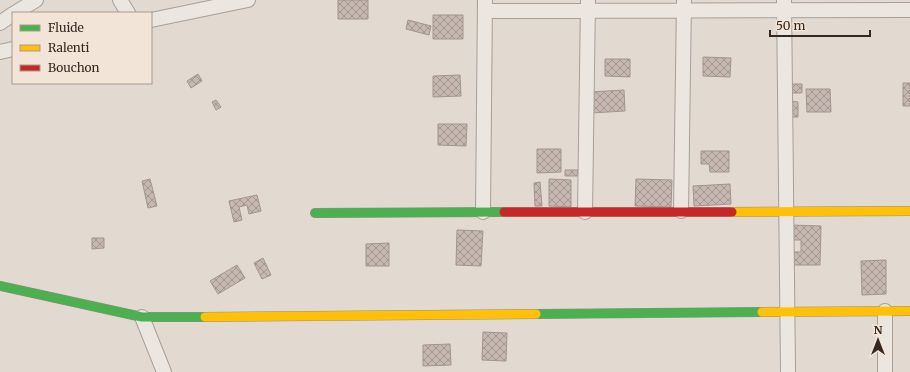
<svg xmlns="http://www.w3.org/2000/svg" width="910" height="372" viewBox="0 0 910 372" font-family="Merriweather,serif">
<defs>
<pattern id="building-cross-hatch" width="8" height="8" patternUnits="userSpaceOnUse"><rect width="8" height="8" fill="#c6b8b1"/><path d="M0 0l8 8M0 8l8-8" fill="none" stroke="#a29690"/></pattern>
</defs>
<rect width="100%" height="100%" fill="#e2d9d0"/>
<!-- building -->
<path fill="url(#building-cross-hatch)" stroke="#a2958f" d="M338,0H368V19H338Z
M433,15H463V39H433Z
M408,20L431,26L429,35L406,29Z
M703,57L731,58L730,77L703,76Z
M605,59H630V77L605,76Z
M198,74L202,81L191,88L187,81Z
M460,75L461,96L433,97V76Z
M903,83H910V106H903Z
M786,84H802V93H786Z
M806,89H830L831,112H807Z
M624,90L625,111L591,113L590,92Z
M216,100L221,107L216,110L212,102Z
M791,101L798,102V117H790Z
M438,124H467L466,146L438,145Z
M537,149H561V172L537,173Z
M701,151H729V172H710L709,164H701Z
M565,170H578L577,176H565Z
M150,179L157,206L148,208L142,181Z
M549,179L571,180V207L549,206Z
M636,179L672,180L671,207L635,206Z
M540,182L542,206H535L534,183Z
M730,184L731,204L694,206L693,186Z
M257,195L261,211L249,214L247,205L239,207L242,220L234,222L229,201Z
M791,225L821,226L820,265H790V252H801V240H791Z
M457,230L483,231L481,266L456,265Z
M92,238H104V248L92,249Z
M389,243V266H366V244Z
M263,258L271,275L262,279L254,263Z
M886,260V294L862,295L861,261Z
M237,265L245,278L218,294L210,281Z
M483,332L507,333L506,361L482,360Z
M450,344L451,365L423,366V345Z"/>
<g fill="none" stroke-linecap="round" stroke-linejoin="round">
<defs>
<path id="street" d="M120,0L128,13
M784,0L788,372
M485,11L910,10
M15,13L36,0
M151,20L248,0
M0,23L13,14
M0,52L13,49
M681,211L684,0
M483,212L485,0
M585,212L588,0
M885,311V372
M142,317L164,372"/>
<path id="fast" d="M315,213L504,212
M0,286L142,317H205
M536,314L762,312"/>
<path id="slow" d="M732,212L910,211
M762,312L910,311
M205,317L536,314"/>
<path id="jam" d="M504,212H732"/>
</defs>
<!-- street casing -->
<use href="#street" stroke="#a89f98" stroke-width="16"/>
<!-- fast casing -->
<use href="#fast" stroke="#978f88" stroke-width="10"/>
<!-- slow casing -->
<use href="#slow" stroke="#978f88" stroke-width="10"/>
<!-- jam casing -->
<use href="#jam" stroke="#978f88" stroke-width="10"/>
<!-- street -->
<use href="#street" stroke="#ebe6e0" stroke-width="14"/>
<!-- fast -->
<use href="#fast" stroke="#4caf50" stroke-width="9"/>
<!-- slow -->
<use href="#slow" stroke="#ffc107" stroke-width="9"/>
<!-- jam -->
<use href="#jam" stroke="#c62828" stroke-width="9"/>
</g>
<!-- legend -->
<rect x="12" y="12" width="140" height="72" fill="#f2e5d7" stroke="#a7998e"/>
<rect x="20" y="25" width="20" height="6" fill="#4caf50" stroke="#a7998e"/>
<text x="48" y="32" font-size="12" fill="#362721">Fluide</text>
<rect x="20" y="45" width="20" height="6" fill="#ffc107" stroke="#a7998e"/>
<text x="48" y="52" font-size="12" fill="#362721">Ralenti</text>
<rect x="20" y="65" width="20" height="6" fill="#c62828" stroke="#a7998e"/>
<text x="48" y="72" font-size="12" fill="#362721">Bouchon</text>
<!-- north arrow -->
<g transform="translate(878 340)" stroke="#f2e5d7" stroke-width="3" paint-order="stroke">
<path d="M0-3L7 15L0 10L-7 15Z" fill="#362721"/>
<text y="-6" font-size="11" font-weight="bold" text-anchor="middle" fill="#362721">N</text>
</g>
<!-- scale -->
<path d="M770 30v6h100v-6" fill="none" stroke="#362721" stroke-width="2"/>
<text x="776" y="30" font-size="12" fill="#362721" stroke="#f2e5d7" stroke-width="3" paint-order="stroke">50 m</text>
</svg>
